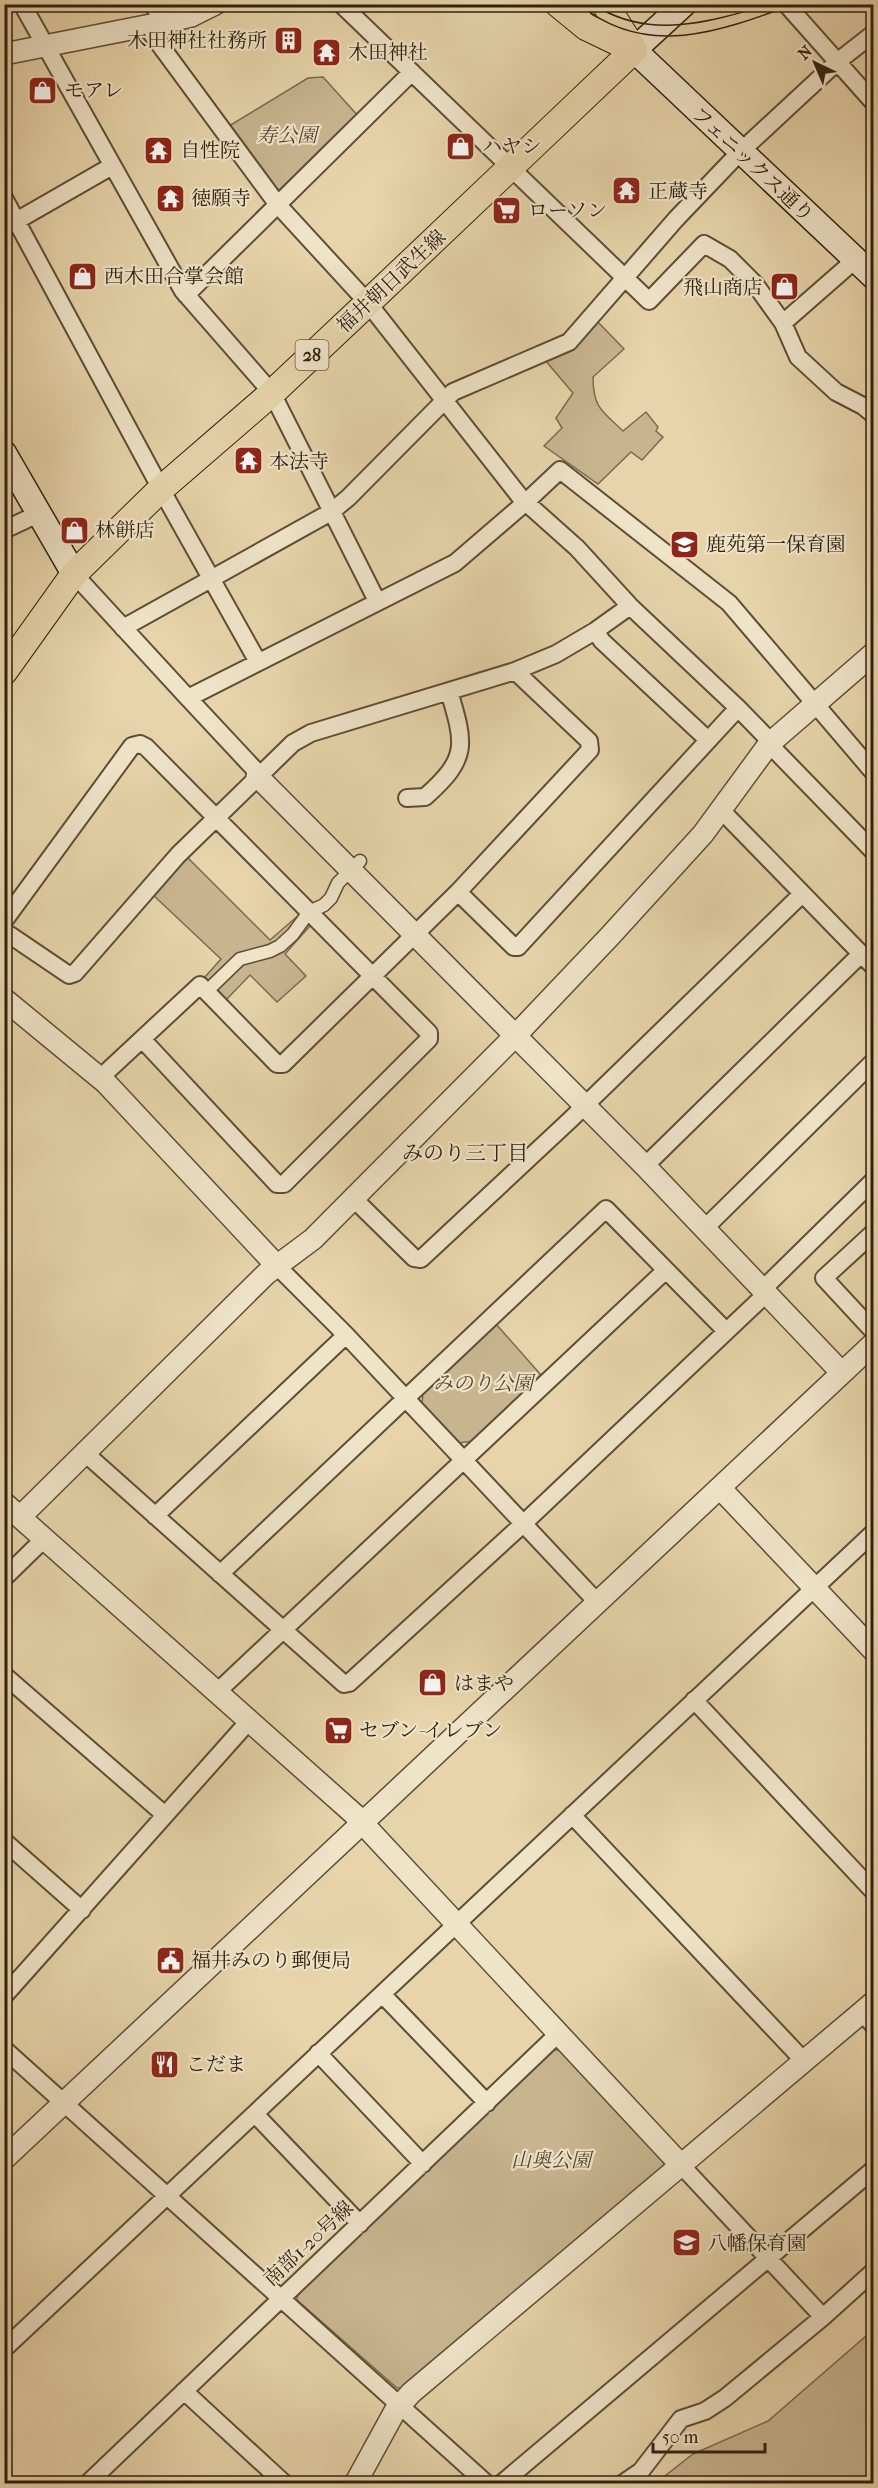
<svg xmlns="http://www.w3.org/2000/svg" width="878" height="2488" viewBox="0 0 878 2488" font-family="'IM FELL French Canon','Noto Serif JP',serif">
<rect width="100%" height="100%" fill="#e7d4aa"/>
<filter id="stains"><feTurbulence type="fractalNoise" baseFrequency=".00333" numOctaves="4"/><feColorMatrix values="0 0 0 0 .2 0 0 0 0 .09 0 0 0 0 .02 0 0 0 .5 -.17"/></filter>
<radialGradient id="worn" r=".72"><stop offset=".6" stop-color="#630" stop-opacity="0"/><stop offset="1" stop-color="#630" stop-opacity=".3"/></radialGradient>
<!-- green -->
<path fill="#c8b590" stroke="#7c6a50" stroke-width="1.5" d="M323,77L359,117L287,189L278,191L229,126L308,78Z
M597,321L624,349L593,377C593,408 602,411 623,431L646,412L658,427L656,431L663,437L642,460L631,452L598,484L544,446L562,428L556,418L573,393L545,360Z
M186,856L270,940L301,913L310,926L285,954L306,976L277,1002L250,975L226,1000L204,978L221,959L152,894Z
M495,1323L541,1375L474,1441L458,1443L422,1404L423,1392Z
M553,2050H563L664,2160V2168L404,2388H397L297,2300L298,2292Z
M873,2330V2483H656L693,2454L768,2421Z"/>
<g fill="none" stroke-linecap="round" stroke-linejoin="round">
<defs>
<path id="pedestrian" d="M206,992L240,959L270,951L280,946L293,934L309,912L324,905L331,898L338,883L360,861"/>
<path id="minor" d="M22,4L183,291L272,393L377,601
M152,4L166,22
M341,4L649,301L704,244L730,259L755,284L783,323L798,357L836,392L863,406L874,415
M786,4L874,103
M146,26L278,205L368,303L521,498L577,548L630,606L738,708
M4,198L161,489L258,662
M4,228L112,166
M186,295L412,72
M783,323L855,260
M4,530L38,514
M74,574L188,698L455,563L526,502L560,470L729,603L874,773
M123,628L331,512L348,498L453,392L569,342L676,219L740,152L837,62L874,33
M595,631L602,641L708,740
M188,698L259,774
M769,744L874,852
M407,798L425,797C469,758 465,745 449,691
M721,810L874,967
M458,892L514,947H518L738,708L771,742
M4,921L132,746L140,744L146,747L429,1033V1039L284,1184H277L142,1039
M4,931L69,975L75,973L178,855L293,743L311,733L515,671L556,654L595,631L630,606
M100,1078L200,985L277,1064H283L458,892L590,750L589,741L515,671
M645,1166L861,954
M353,1198L414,1258L421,1259L570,1120L802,894
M705,1228L874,1061
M874,1232L824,1278L874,1332
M277,1266L346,1335L597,1602
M763,1289L874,1180
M85,1453L344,1684L349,1683L523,1524L767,1293
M155,1516L346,1335
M220,1574L606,1209L726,1331
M4,1578L44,1539
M4,1675L165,1815
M217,1692L666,1270
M694,1700L874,1892
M572,1815L804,2061
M4,1841L82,1910
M382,1994L487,2103
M4,1996L249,1721
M862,2012L874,2026
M4,2049L487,2484
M318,2053L423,2164
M255,2114L360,2224
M680,2164L823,2317
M4,2349L874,1532
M184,2391L285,2484
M87,2484L558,2034
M501,2484L874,2169
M622,2484L641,2471L681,2419L705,2411L725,2398L823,2317L874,2271"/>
<path id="tertiary" d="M4,54L166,22L191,16L215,4
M257,776L645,1166L842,1373
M4,999L106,1083L277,1266
M720,1488L874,1651
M4,1503L354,1814L680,2164
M20,1517L266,1274L313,1239L516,1035L610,936L703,834L769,744L874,653
M4,2159L874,1343
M355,2484L395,2411L411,2393L874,2002"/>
<path id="secondary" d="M684,4L634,50L874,277
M4,453L74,574"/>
<path id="primary" d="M558,4L586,27L634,50
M605,4L634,50
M4,672L74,574L161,489L272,393L374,297L634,50"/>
</defs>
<!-- pedestrian casing -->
<use href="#pedestrian" stroke="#5e4d36" stroke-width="15"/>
<!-- minor casing -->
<use href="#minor" stroke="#5e4d36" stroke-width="20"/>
<!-- tertiary casing -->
<use href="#tertiary" stroke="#5e4d36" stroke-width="24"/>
<!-- secondary casing -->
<use href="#secondary" stroke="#302010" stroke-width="27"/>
<!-- primary casing -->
<use href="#primary" stroke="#302010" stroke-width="28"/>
<!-- pedestrian -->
<use href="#pedestrian" stroke="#efe3c8" stroke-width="12"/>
<!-- minor -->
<use href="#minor" stroke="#efe3c8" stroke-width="16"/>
<!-- tertiary -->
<use href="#tertiary" stroke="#efe3c8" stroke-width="21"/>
<!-- secondary -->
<use href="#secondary" stroke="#efe3c8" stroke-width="24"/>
<!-- primary -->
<use href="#primary" stroke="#e7d4aa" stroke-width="26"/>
<!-- tram -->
<path stroke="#302010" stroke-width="1.5" d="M579,4C646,60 722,31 794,4
M601,9C656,40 715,20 771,4"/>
</g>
<!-- icons -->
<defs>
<symbol id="building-square" viewBox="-11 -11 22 22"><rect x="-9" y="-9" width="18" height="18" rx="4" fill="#8f2418" stroke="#efe3c8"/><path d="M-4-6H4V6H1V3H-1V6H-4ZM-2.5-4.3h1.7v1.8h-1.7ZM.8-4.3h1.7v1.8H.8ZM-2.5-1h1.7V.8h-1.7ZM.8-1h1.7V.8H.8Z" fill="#fff"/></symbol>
<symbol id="temple-square" viewBox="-11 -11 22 22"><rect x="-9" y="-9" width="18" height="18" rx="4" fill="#8f2418" stroke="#efe3c8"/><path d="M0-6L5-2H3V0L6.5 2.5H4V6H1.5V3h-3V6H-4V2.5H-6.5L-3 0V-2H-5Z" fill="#fff"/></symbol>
<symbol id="shop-square" viewBox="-11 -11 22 22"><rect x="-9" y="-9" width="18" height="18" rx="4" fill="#8f2418" stroke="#efe3c8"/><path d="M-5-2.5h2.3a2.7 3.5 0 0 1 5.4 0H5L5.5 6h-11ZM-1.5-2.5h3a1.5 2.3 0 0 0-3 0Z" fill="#fff"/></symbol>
<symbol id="supermarket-square" viewBox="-11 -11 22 22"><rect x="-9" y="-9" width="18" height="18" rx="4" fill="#8f2418" stroke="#efe3c8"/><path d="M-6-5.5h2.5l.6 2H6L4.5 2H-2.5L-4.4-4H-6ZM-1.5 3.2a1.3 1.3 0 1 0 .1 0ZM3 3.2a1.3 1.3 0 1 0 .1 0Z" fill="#fff"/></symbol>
<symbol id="school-square" viewBox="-11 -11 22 22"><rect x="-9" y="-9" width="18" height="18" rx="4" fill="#8f2418" stroke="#efe3c8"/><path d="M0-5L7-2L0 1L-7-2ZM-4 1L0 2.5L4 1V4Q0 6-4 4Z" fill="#fff"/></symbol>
<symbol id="civic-square" viewBox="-11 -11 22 22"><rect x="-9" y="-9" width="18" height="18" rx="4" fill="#8f2418" stroke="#efe3c8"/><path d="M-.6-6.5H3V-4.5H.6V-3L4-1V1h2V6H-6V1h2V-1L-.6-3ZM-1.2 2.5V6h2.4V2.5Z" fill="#fff"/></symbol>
<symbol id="restaurant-square" viewBox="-11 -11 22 22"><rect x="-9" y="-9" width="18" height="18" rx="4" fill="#8f2418" stroke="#efe3c8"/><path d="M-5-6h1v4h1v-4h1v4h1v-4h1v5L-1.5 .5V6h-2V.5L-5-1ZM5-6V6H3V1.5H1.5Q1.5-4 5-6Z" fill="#fff"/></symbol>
</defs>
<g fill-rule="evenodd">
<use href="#building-square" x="272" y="24" width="33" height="33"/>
<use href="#temple-square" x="310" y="36" width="33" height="33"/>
<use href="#shop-square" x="26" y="74" width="33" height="33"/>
<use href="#shop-square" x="444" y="130" width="33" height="33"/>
<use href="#temple-square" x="142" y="134" width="33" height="33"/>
<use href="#temple-square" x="610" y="174" width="33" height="33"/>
<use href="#temple-square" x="154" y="182" width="33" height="33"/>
<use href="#supermarket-square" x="490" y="194" width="33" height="33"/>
<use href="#shop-square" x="66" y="260" width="33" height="33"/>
<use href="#shop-square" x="768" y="270" width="33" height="33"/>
<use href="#temple-square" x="232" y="444" width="33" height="33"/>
<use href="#shop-square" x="58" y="514" width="33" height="33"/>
<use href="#school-square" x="668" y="528" width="33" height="33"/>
<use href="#shop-square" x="416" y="1666" width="33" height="33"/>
<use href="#supermarket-square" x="322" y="1714" width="33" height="33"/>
<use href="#civic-square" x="154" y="1944" width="33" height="33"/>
<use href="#restaurant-square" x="148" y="2048" width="33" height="33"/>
<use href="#school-square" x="670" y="2226" width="33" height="33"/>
</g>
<g text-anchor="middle" stroke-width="4.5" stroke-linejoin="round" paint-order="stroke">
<!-- shield labels -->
<rect fill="#efe3c8" stroke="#695a47" stroke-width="1.5" x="295.5" y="340" width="33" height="30" rx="4.5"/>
<g font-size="18" font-weight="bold" fill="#302010">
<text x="312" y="361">28</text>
</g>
<!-- poi labels -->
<g font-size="20" fill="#302010" stroke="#efe3c8" text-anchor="start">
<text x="267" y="47" text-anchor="end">木田神社社務所</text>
<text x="348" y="59">木田神社</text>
<text x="64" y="97">モアレ</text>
<text x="482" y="153">ハヤシ</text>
<text x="180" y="157">自性院</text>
<text x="648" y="198">正蔵寺</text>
<text x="191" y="205">徳願寺</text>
<text x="528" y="217">ローソン</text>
<text x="104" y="283">西木田合掌会館</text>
<text x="763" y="294" text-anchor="end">飛山商店</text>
<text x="269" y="468">本法寺</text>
<text x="95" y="537">林餅店</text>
<text x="706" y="551">鹿苑第一保育園</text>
<text x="454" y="1690">はまや</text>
<text x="359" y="1737">セブン-イレブン</text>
<text x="191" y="1967">福井みのり郵便局</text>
<text x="186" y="2071">こだま</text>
<text x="707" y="2250">八幡保育園</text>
</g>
<!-- park labels -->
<g font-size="20" font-style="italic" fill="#564530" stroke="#efe3c8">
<text x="287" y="142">寿公園</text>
<text x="483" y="1390">みのり公園</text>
<text x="551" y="2167">山奥公園</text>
</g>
<!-- street labels -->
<g font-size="20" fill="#302010" stroke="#efe3c8">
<text transform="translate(753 164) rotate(43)" y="7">フェニックス通り</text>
<text transform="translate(391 281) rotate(-43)" y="7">福井朝日武生線</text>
<text transform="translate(308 2243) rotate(-43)" y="7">南部1-20号線</text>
</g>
<!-- neighbourhood labels -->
<g font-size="21" fill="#302010" stroke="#efe3c8">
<text x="465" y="1160">みのり三丁目</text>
</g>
</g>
<!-- margin -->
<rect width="878" height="2488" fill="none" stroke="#e7d4aa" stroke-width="24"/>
<rect x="6" y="6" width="866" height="2476" fill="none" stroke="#302010" stroke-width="3"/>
<rect x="12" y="12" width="854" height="2464" fill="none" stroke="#302010" stroke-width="1.5"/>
<!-- north arrow -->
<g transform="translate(815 63) rotate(316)" stroke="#efe3c8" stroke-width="4.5" paint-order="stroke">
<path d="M0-4.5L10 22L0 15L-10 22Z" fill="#302010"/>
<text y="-9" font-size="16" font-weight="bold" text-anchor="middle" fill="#302010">N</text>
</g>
<!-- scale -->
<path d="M653 2443v9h112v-9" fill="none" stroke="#302010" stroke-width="3"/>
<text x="662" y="2443" font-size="18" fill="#302010" stroke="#efe3c8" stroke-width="4.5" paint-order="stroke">50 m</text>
<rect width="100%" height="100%" filter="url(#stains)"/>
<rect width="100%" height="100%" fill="url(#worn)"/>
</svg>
